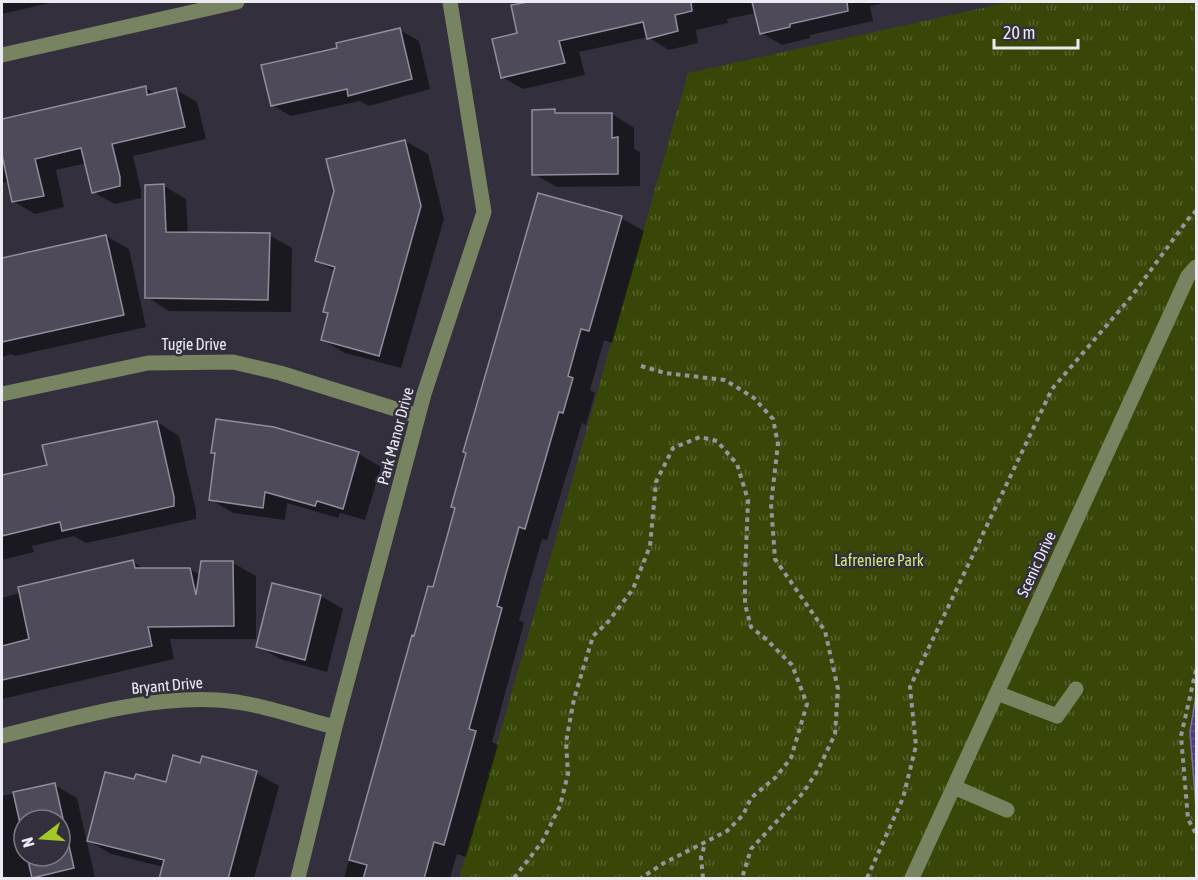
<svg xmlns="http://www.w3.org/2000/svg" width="1198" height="880" viewBox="0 0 1198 880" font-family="'Asap Condensed',sans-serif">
<defs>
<pattern id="grass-tufts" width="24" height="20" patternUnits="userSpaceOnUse" patternTransform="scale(1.5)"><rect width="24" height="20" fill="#384707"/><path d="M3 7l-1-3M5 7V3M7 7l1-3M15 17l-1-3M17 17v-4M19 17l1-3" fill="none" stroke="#55622c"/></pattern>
<pattern id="water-rules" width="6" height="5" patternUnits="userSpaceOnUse" patternTransform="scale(1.5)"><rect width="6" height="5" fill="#53397f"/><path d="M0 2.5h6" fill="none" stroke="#6c5692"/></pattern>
</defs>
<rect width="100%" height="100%" fill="#332f3d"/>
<!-- grass -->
<path fill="url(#grass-tufts)" d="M1010,2H1196V878H459L688,73Z"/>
<!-- water -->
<path fill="url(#water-rules)" stroke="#816ea2" stroke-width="1.5" d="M1196,695V807L1190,732Z"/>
<!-- shadow -->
<path fill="#0007" fill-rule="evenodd" d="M2,2H54L2,14Z
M532,2H880V4L870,6L873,21L810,35V38L782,45L761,33L756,13L727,19L728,23L696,30L698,43L669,50L648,37L579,52L585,75L523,89L502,77L519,34L513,6Z
M400,30L419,41L430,89L369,106L360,101L291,116L272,105L339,49Z
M146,88L156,94L176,90L197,102L206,139L133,156L141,190V198L115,204L93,192L87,163L56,170L64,207L35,214L13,201L9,181L2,183V121Z
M555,111L561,115L612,114L634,128V149L640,152V186L557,187L534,174Z
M405,141L428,154L444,219L401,368L345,353L323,340L330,314L335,271L316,261Z
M164,186L186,199L188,234L269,235L292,248L291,312L169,311L147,297Z
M621,218L644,231L612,343L604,340L590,390L595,393L586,425L582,423L547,540L542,539L519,620L524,623L492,742L498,745L466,857L457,854L450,878H344L413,637H415L434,589Z
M106,236L129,249L146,327L15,356L11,354L2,357V260Z
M157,422L179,436L196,511V519L86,543L74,536L32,546L34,552L2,560V477L49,466Z
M274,429L359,454L381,467L365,520L340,513L338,518L287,503L285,520L233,513L210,499L216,454L213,452Z
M133,562L146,570L190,569L200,575L233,563L256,576V639H170L174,659L2,699V598Z
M321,596L343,609L327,672L280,659L258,646Z
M201,765L256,773L279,786L254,878H161L164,867L111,854L89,841L135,781L167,784Z
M54,785L77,798L95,878H2V796ZM24,820H60V856H24Z"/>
<!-- building -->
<path fill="#4f4a5a" stroke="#918d9e" stroke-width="1.5" d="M528,2H691L692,11L675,15L678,31L647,39L643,22L559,41L565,63L501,78L492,39L517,33L511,5Z
M752,2H847L848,11L790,24V27L760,34Z
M400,28L412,79L348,96L347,89L271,106L261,65L337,48L336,43Z
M146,86L147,95L176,88L185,127L112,144L120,177V186L92,193L81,148L35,159L44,196L12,202L2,155V119Z
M555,109V113H612V138L618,137V174L532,175V110Z
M405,140L421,206L379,356L321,340L328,313L323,312L335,267L315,261L334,191L326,159Z
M164,184L166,232L270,233L268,300L145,298V185Z
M538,193L622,216L589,331L581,329L568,376L573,378L563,413L559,412L525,529L519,527L497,606L502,608L469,729L476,731L444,845L434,842L424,879H363L367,865L349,860L412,635L414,636L428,586L433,587L455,508L451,507L466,453L463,452Z
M106,235L124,315L2,342V258Z
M216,419L274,427L359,452L343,509L317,501L315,506L265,492L263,508L209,500L215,453H211Z
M157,421L174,497V506L62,531L60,522L2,536V475L47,465L42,445Z
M133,560L135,568H190L196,595L201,561H233L234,626L148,627L152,646L2,680V646L29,639L18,587Z
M272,583L321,595L305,660L256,647Z
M173,755L200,763L202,756L257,771L228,879H159L164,860L87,841L105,772L134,779L136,774L166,782Z
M55,783L74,868L32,878L27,856H60V820H24V841L13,792Z"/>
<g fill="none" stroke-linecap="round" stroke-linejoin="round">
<!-- path -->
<path stroke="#97949f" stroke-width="4" stroke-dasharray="4.5 4.5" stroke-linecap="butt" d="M641,366L665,373L725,380L754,398L773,419L778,444L771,504L775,559L825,631L838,689L835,734L818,770L803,793L751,849L742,878
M1196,670L1181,736L1188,819L1196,834
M514,878L542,842L560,806L568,774L566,742L574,699L593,636L608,622L633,589L650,546L656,482L673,448L700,437L717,441L737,464L748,500L745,575V604L751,627L767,640L792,665L807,704L791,758L776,777L751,798L743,815L727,831L664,863L641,878
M703,878L701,857L705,844
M867,878L903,798L916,746L910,687L1052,389L1131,297L1189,218L1196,211"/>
<!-- minor -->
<path stroke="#788361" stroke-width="15" d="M2,55L237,2
M2,394L148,363L233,362L280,373L418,416
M997,693L1057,716L1076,689
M2,736C72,719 145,696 218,700C256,702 298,718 335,727
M954,787L1007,810
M298,878L335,727L424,394L484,212L450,2
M912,878L1188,276L1196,267"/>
</g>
<g text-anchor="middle" stroke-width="5" stroke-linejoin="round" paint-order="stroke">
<!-- street labels -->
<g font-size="16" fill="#eceaf3" stroke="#332f3d">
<text x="194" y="350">Tugie Drive</text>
<text transform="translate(395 436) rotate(-75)" y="6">Park Manor Drive</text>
<text transform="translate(1036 564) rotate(-65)" y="6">Scenic Drive</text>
<text transform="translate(167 685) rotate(-5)" y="6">Bryant Drive</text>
</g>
<!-- park labels -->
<g font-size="16" fill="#ccec7b" stroke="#332f3d">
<text x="879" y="566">Lafreniere Park</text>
</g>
</g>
<!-- border -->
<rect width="1198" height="880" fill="none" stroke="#eceaf3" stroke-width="6"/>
<!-- north arrow -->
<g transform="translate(42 838) rotate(253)"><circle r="28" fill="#332f3d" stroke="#7d7a86" stroke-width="1.5"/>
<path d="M0-4.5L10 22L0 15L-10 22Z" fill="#a4c825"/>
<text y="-9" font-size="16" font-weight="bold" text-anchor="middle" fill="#eceaf3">N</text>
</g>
<!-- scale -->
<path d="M994 39v9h84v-9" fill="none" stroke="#eceaf3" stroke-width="3"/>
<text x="1003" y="39" font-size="18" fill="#eceaf3" stroke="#332f3d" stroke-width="4.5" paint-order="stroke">20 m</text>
</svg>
